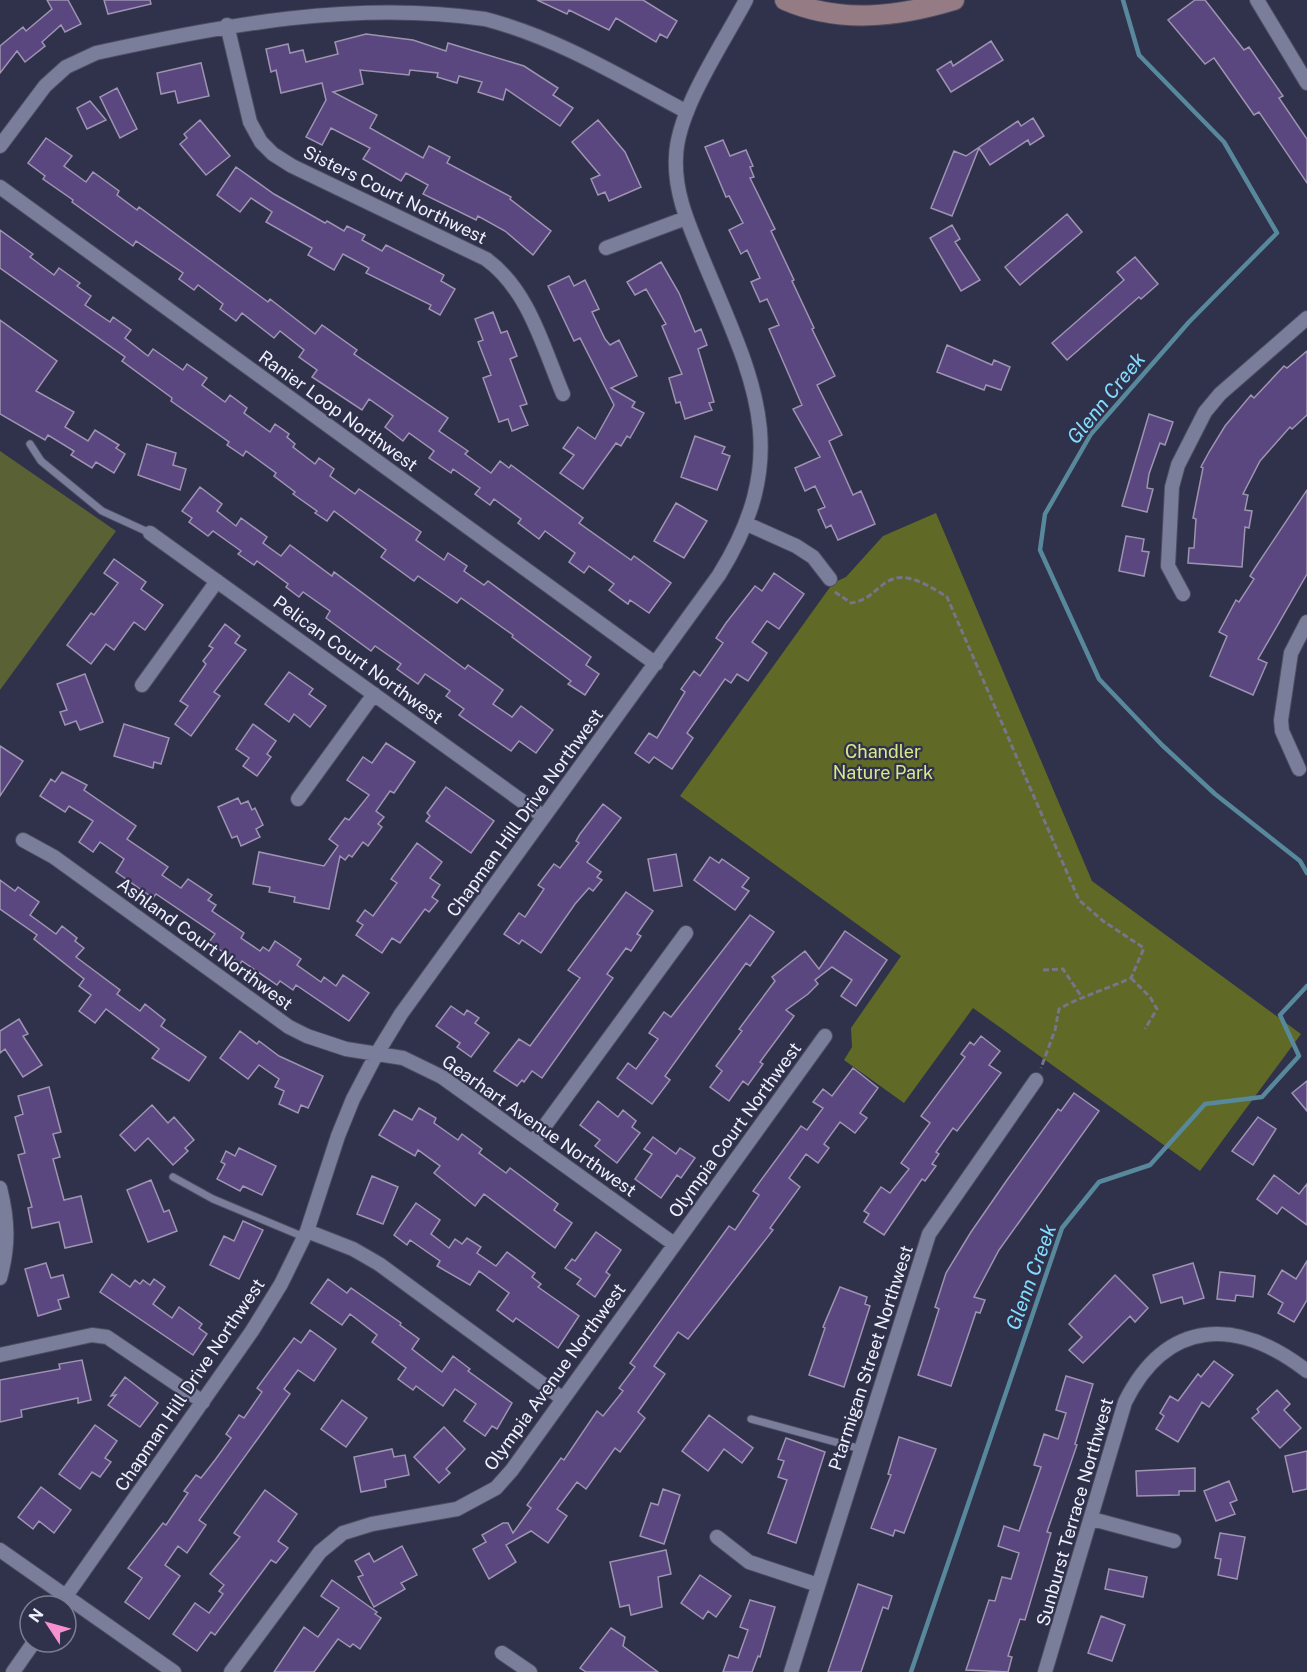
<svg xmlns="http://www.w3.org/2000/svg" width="1307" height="1672" viewBox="0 0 1307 1672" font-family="'Public Sans',sans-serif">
<rect width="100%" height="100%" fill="#30314b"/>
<!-- green -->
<path fill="#5a6235" d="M0,451L116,531L0,690Z"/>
<!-- forest -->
<path fill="#606a26" d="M936,513L1092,881L1301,1034L1200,1171L973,1008L904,1103L844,1060L852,1047L851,1028L901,956L680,796L833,583L846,577L883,536Z"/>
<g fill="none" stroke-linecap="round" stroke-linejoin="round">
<!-- stream -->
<path stroke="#58889b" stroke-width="4.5" d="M1123,0L1139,55L1224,142L1277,233L1189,322L1091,434L1045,514L1040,550L1099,679L1162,745L1215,794L1300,861L1307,873
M911,1672L1062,1228L1099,1182L1150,1165L1205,1104L1262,1097L1299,1056L1280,1015L1307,986"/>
</g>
<!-- building -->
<path fill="#5b477f" stroke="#9d94b2" stroke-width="1.5" d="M47,0H68L81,24L65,32L61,25L42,42L45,46L25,62L17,51L0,73V46L23,27L26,31L52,9Z
M104,0H150L151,4L108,14Z
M537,0H643L677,21L667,38L660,34L656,42L616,18L609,30L569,10L567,14Z
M1195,0H1205L1244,50L1249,47L1283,96L1279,98L1307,139V183L1259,112L1254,115L1214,58L1205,64L1168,20Z
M366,34L413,40L446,51L448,43L524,66L558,88L553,95L573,108L560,126L506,89L503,100L478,92L482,82L459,76L457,83L437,77L438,73L410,70L409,75L360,70L363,84L333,92L377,115L370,128L423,158L429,146L450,157L447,163L511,197L510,199L551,231L533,255L505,231L478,216L476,220L423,194L428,185L406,173L401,181L363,159L370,148L331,128L322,145L306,137L326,100L322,83L281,93L276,70L271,72L266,49L288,44L290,53L303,50L306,62L338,54L335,42Z
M991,41L1003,60L951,92L937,70L951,61L953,66Z
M201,63L209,96L178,103L175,91L161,94L157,73Z
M117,88L137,129L120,138L100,97Z
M90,101L106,120L87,129L77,108Z
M1033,118L1044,136L1030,145L1028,140L990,165L979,148L952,216L931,208L954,151L966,156L1018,121L1021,126Z
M200,120L230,156L206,175L180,144L187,138L184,134Z
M598,120L625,152L641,187L609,201L605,192L598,195L591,179L600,175L572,142Z
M46,138L72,156L64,166L86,182L93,172L119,191L117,195L137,210L139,207L268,302L270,299L315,334L322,325L357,350L354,354L448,418L439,431L468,451L465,454L491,473L500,461L509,468L511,465L583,518L579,523L631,560L634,556L671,583L649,613L630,600L628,604L609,590L614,584L589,566L584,573L569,562L575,553L545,531L539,539L518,523L521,519L494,499L490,505L475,494L480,488L453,469L451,473L429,458L434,451L409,433L403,441L385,427L393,416L369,399L362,410L312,377L317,370L299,357L304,350L280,331L274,338L242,313L236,321L220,309L223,304L198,285L194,290L179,279L183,273L136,241L133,246L72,202L73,200L43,179L45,176L28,163Z
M723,140L730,156L746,150L753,166L750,167L754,177L750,178L775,229L771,231L794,280L792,281L814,328L812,329L835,376L817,385L842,435L829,441L853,495L861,491L875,524L838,540L831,525L826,528L818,510L825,507L815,486L805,491L795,468L820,457L793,409L802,405L769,329L779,325L767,299L760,302L751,282L760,278L747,250L741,254L729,230L743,223L729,196L726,197L705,147Z
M236,167L274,194L325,223L327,221L344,231L347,226L365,235L362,240L382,251L386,245L444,275L441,281L455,289L440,315L429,309L431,305L366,273L369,268L343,254L334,270L308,255L312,248L266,222L272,212L251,198L240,212L217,195Z
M1067,214L1082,232L1020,285L1005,267Z
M952,225L960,239L955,242L980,280L961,291L930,238Z
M0,230L33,254L30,257L54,275L59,268L80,283L77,286L91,296L85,305L110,322L113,317L131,330L125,338L148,356L153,349L183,370L187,364L207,378L202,385L225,402L230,395L247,408L244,413L270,432L275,424L289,434L287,437L295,444L293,447L315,464L319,458L334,469L330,476L355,494L359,489L421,532L416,540L444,560L448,553L467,566L464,571L484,585L488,581L591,657L586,665L599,674L585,695L568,684L571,681L512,637L513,635L461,598L457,603L418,576L414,581L381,557L386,550L334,511L327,521L315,513L317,511L293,494L295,492L274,476L276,473L246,451L243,456L227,445L229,442L171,401L172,398L122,361L125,357L0,268Z
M1135,257L1158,284L1141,299L1139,297L1067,360L1052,343L1124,280L1117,272Z
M661,262L679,293L695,332L701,329L707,345L698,349L714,402L709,403L712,410L685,419L680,402L676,403L669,378L682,374L662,326L666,324L646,289L635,295L627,282Z
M569,276L574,286L585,280L599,309L592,312L605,339L610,345L619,340L637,376L611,388L635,402L632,407L644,413L630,438L627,436L621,446L616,443L583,489L560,473L574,455L563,448L578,427L595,439L614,405L580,338L574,341L548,286Z
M493,312L501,333L507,331L517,356L510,359L527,404L520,406L528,425L512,431L508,419L499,422L483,378L491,375L478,342L483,340L475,319Z
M0,320L57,361L36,391L74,412L65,427L88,441L95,430L119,445L116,448L125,454L114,473L96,462L92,468L71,455L74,451L48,435L45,440L0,414Z
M947,345L992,365L994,360L1010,367L1001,390L986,385L984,390L937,372Z
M1307,351V415L1292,429L1290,427L1260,461L1243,494L1248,495L1245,510L1252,511L1249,528L1245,527L1242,567L1188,563L1189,548H1194L1196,519L1193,518L1203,468L1201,467L1209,452L1225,426L1251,395L1254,398L1284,366L1287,368Z
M1149,414L1173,422L1165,445L1160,443L1149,474L1147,488L1153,489L1147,512L1122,506Z
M695,436L725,447L722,453L730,456L717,490L681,477Z
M147,444L176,453L173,465L186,469L180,490L138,475Z
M200,487L222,504L217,511L236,526L241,518L267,537L263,543L281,556L290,545L332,576L334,572L465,669L468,665L503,690L493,704L512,717L521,706L553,730L536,753L519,741L511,751L459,715L464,709L446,696L450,691L425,674L418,684L397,669L401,664L375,646L371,651L326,618L330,611L303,592L299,597L286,587L288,584L257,561L254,565L238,554L241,551L213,531L208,536L189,522L192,518L182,511Z
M1307,490V574L1258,659L1267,663L1253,695L1210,676L1227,636L1219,632L1236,600L1239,602L1254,579L1250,576L1255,568Z
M676,503L707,521L684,558L654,541Z
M1126,536L1144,539L1142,551L1149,552L1144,576L1119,571Z
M114,559L146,582L141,589L163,605L145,630L134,622L114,650L106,644L91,664L67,645L91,613L94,615L118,583L104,573Z
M774,573L804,594L779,629L767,621L752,642L767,653L748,681L737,674L731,683L725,679L687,733L693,738L672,769L654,757L649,763L635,753L649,733L657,738L685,692L681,689L694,671L700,676L723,643L716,638L726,623L755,586L762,591Z
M225,624L240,636L235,643L246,650L214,692L220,696L191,736L175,724L188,706L180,701L202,670L206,664L203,661L213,648L209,646Z
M289,672L313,689L309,694L326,706L310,727L294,714L289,722L265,704Z
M85,674L103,722L80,730L76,721L65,725L60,712L67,710L57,684Z
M124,724L169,738L161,764L154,762L153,768L114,756Z
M253,724L276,741L267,754L271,757L257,776L243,766L249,758L236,749Z
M386,743L415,762L394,793L390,791L376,811L384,817L378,824L382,827L368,846L363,842L352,857L349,855L345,860L340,856L329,909L294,902L295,897L269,892L270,887L253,884L259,852L324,866L338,846L329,839L345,818L349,820L369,795L347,780L363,757L372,763Z
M0,746L23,761L0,796Z
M62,772L87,785L84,790L136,826L127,839L168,867L162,875L181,888L188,879L212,895L208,900L216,905L212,911L244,933L241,938L260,951L263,947L269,951L275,941L301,959L297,965L321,982L324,977L336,986L343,975L369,993L349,1021L296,985L293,990L280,981L277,985L242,961L240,964L209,942L215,934L156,894L153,898L116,872L124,859L100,842L93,852L79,842L93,821L69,806L65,812L40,796L51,779L55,782Z
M446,787L494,821L471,853L426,821L430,816L427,813Z
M238,798L241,804L248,801L252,810L255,808L263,825L256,829L260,837L241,846L237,836L232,838L218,807Z
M603,804L621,818L587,862L601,872L597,877L602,880L593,891L589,888L575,904L541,953L522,940L519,944L504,934L519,913L525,917L544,889L538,885L554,864L560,868L579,843L576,841L580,834Z
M417,843L442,862L430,878L440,885L432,897L438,901L429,912L425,909L400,943L392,938L382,953L356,935L363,925L357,921L365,910L373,916L397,883L391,879Z
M676,854L682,886L654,891L648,859Z
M710,857L719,863L722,859L749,878L742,887L749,891L735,910L694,880Z
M0,880L15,891L18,887L39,902L30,915L56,934L62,926L77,938L75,941L84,948L76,957L120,990L117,994L140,1011L145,1004L165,1020L161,1026L206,1057L189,1081L152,1058L159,1049L106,1009L95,1023L79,1011L91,995L79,986L84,979L34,939L37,935L0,909Z
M626,892L653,911L637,934L641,936L631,951L626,948L607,974L613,978L542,1078L532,1071L524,1082L522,1080L517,1086L494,1071L519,1039L530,1046L580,978L568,970Z
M750,915L774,932L750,966L746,963L665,1076L670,1080L652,1104L617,1078L628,1063L636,1069L658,1039L649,1033L664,1012L671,1017Z
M845,931L887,960L856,1006L841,996L852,980L832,967L815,980L818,984L808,994L786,1010L794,1016L760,1062L763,1064L748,1085L743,1081L729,1101L710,1087L722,1071L716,1066L742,1031L739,1029L775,981L772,977L805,951L819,969Z
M451,1006L464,1015L467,1010L479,1018L475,1023L489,1033L471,1057L457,1047L460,1043L436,1026Z
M19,1019L28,1034L23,1036L42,1065L23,1077L5,1049L0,1053V1031Z
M240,1031L257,1044L259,1041L279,1056L323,1076L308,1108L301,1105L298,1113L279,1104L284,1091L275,1087L279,1079L259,1065L248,1079L220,1058Z
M981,1036L1000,1051L989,1065L1001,1073L957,1131L953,1128L936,1152L939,1154L932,1164L936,1166L925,1181L922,1179L884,1235L864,1222L869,1214L864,1211L881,1187L890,1193L909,1169L901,1163L930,1123L921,1116L965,1057L961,1054L970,1042L974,1045Z
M853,1068L878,1088L860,1113L867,1118L855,1133L840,1122L824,1144L829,1148L818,1163L806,1154L789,1178L800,1187L770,1228L773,1230L688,1339L678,1332L654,1366L665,1374L638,1412L645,1418L620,1452L615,1448L586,1489L577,1482L557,1509L567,1516L548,1543L531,1531L506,1545L516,1562L489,1579L473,1549L486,1542L482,1535L503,1523H508L513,1533L531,1508L527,1505L561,1458L564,1460L597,1411L603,1416L623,1391L619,1388L635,1367L630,1363L729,1226L735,1230L759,1195L753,1191L801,1126L807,1130L823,1108L813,1102L823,1089L832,1096Z
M1307,1081V1111L1292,1093Z
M49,1087L61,1132L53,1134L60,1157L53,1159L64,1200L81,1196L92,1242L65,1248L59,1222L32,1228L28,1208L32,1207L18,1155L25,1153L15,1117L23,1114L18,1096Z
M1074,1093L1099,1111L999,1250L974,1297L985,1300L980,1313L976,1312L951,1386L918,1375L933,1328L939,1309L935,1307L946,1273L971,1232L1007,1180L1058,1109L1061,1111Z
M598,1101L618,1117L623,1110L636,1121L632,1127L640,1133L617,1163L595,1146L600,1140L580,1125Z
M152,1105L168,1123L174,1117L194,1140L185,1148L188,1151L173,1165L148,1138L135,1151L120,1135Z
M419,1108L436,1118L434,1123L458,1140L462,1134L482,1149L479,1153L506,1173L510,1168L558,1204L554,1210L572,1223L555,1248L484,1194L475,1206L434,1173L440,1166L418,1150L415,1156L379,1135L394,1110L412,1120Z
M1258,1117L1276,1129L1253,1165L1232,1151Z
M653,1137L676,1154L680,1148L695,1158L681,1178L677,1175L661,1198L635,1179L652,1154L644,1149Z
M239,1148L276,1166L262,1195L243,1186L240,1191L217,1179L225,1164L221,1162L226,1151L235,1156Z
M1274,1175L1299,1194L1307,1184V1225L1282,1207L1277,1214L1257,1199Z
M372,1176L398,1187L383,1224L357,1214Z
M151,1180L164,1212L169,1210L177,1231L148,1242L127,1190Z
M416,1203L440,1220L431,1234L449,1248L455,1239L462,1244L467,1238L481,1247L477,1253L496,1266L507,1252L535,1273L532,1277L541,1284L538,1287L579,1316L558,1348L516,1318L513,1322L497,1310L509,1293L479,1271L470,1285L437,1266L440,1261L410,1240L407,1245L394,1235Z
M243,1221L263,1230L239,1279L210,1265L224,1236L234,1241Z
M596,1232L621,1250L606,1272L610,1275L595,1297L577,1284L581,1279L565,1268L572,1259L575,1261Z
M1307,1261V1300L1294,1322L1278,1313L1283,1303L1268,1294L1282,1270L1296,1279Z
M46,1263L51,1278L63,1275L69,1297L58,1300L61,1309L38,1316L25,1269Z
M1193,1263L1204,1298L1184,1304L1182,1297L1161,1303L1153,1275Z
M1220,1272L1255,1276L1253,1297L1236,1295L1235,1301L1217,1299Z
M112,1274L130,1287L135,1280L140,1284L143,1280L150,1285L154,1279L165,1287L153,1304L172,1318L179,1307L202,1324L199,1328L207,1334L193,1355L100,1292Z
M1115,1275L1148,1308L1135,1322L1130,1316L1083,1363L1069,1350L1082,1337L1069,1324Z
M328,1279L347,1293L351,1288L401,1323L400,1325L419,1339L412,1349L442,1372L453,1356L470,1369L468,1371L512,1403L497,1429L492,1426L485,1436L464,1421L476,1404L455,1389L443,1406L416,1386L413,1390L398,1379L406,1368L372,1342L377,1335L350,1314L342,1325L311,1303Z
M840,1287L867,1297L865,1304L870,1306L844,1387L809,1375L825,1328L823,1327Z
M310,1330L336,1349L314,1381L298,1370L284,1389L290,1394L199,1520L206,1525L187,1553L178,1546L165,1565L180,1576L149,1619L125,1602L142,1578L128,1568L163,1523L166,1525L188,1493L184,1491L196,1475L201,1478L215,1460L231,1438L226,1434L239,1415L244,1418L262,1392L257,1388L294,1338L301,1343Z
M82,1360L91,1400L78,1403V1398L21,1410L22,1417L0,1422V1380L60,1369L59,1364Z
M1214,1361L1233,1375L1209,1407L1202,1402L1178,1442L1156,1429L1164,1416L1160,1413L1170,1396L1178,1401L1198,1374L1201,1377Z
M1066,1376L1093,1384L1075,1444L1077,1445L1047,1532L1051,1533L1025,1620L1020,1619L1008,1656L1012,1657L1008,1672L966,1670L989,1600L995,1601L1002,1577L1011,1579L1019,1553L998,1546L1004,1526L1019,1531L1041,1467L1034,1465L1044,1434L1058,1439L1066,1413L1056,1410Z
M125,1377L158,1403L140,1427L108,1405L116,1395L111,1396Z
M1277,1390L1290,1404L1284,1410L1301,1428L1280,1448L1252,1418L1259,1412L1257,1409Z
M342,1400L367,1418L346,1447L321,1429Z
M709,1415L753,1448L742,1463L724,1449L708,1471L682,1451Z
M95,1425L117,1441L105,1458L111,1462L100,1477L92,1472L80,1489L59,1474Z
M444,1427L465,1449L446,1469L450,1473L439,1483L414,1457Z
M899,1437L936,1449L904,1533L895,1530L893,1536L871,1528L891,1475L888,1474Z
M786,1438L825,1452L796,1543L768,1533L787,1480L778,1477L784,1461L778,1459Z
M392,1449L394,1457L405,1455L409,1475L385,1480L386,1487L361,1492L354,1457Z
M1307,1451V1489L1293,1492L1285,1456Z
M1195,1468V1491H1179V1495L1137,1496L1136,1471Z
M1229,1481L1237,1500L1230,1503L1235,1514L1216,1521L1204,1491Z
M41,1487L71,1510L54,1533L39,1521L33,1529L18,1517Z
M663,1489L680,1495L664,1544L640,1536L651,1503L658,1505Z
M265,1490L297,1514L278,1541L288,1548L276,1563L271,1560L215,1635L211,1632L197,1651L173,1634L195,1603L209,1613L223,1594L219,1591L224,1585L210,1574L240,1537L234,1533Z
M1220,1533L1245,1537L1237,1579L1218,1575L1221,1559L1215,1558Z
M402,1546L417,1575L401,1583L405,1589L374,1607L358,1577L363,1575L355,1561L369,1553L374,1562Z
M666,1550L671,1574L658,1577L662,1607L631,1615L629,1605L620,1607L610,1562Z
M1109,1569L1147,1577L1143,1597L1105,1589Z
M700,1575L731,1596L716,1617L708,1611L703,1619L681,1603Z
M332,1580L377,1612L375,1614L381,1618L360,1649L353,1644L350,1647L338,1639L314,1672H274L304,1627L318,1637L339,1608L321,1596Z
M858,1584L892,1596L888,1609L883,1607L861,1672H828Z
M750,1600L775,1607L760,1657L758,1656L752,1672H723L729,1655L738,1658L748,1630L740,1627Z
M1101,1616L1125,1625L1112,1661L1088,1653Z
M611,1628L625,1637L623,1646L658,1672H586L580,1668Z"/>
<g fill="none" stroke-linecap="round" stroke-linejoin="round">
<defs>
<path id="lane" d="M30,444L41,461L102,511L150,533
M173,1177L213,1199L304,1237
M751,1419L861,1449"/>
<path id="street" d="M1257,0L1307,83
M227,25L250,122L261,142L273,154L292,166L486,259C529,290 543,347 563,394
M0,146L45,86L66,67L96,53C224,25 355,0 485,19C558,38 621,77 687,112
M0,187L656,664
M606,248L686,218
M747,524L796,546L813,557L830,579
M150,533L544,817
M1183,594L1168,566L1172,487L1178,465L1205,412L1220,394L1307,318
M142,685L217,581
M1299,769L1282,731L1281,720L1291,653L1307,622
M298,799L374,694
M23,840L54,857L289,1027L307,1036L346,1049L403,1058L442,1077L674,1244
M533,1142L686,933
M0,1188C8,1220 9,1246 0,1278
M307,1231L353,1249L379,1264L563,1399
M0,1355L92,1335L107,1337L203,1402
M1092,1519L1174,1541
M717,1537L749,1562L818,1585
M0,1550L174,1672
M59,1606L252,1331L281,1284L307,1231L338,1136L353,1099L376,1055L401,1014L719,575C796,451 752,378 702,257C689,225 674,193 676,157C677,110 724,42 746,0
M502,1653L530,1672
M13,1672L34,1642
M231,1672L320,1552L343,1533L372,1524L457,1509L496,1488L512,1470L825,1036
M791,1672L929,1234L1036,1080
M1045,1672L1125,1402C1167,1318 1237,1317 1307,1371"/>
<path id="secondary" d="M785,0C840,24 898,17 954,0"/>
</defs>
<!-- lane casing -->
<use href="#lane" stroke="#4c4d61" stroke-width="9"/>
<!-- street casing -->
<use href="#street" stroke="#4c4d61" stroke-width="16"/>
<!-- secondary casing -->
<use href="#secondary" stroke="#4c4d61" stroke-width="22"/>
<!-- path -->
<path stroke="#75768c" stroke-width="3" stroke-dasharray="6 3" stroke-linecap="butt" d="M835,592L851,603C872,600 877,585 893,579C910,573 933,588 947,597L1079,900L1103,921L1144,948L1131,978C1107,989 1082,996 1059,1009L1055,1030L1041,1068
M1043,970L1063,969L1081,996
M1131,978L1150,997L1157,1009L1145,1029"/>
<!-- lane -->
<use href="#lane" stroke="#7b7e9b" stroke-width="7"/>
<!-- street -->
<use href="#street" stroke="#7b7e9b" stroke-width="14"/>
<!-- secondary -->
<use href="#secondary" stroke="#947b84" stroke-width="20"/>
</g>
<g text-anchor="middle" stroke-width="4.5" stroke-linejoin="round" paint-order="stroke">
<!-- street labels -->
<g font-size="18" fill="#eff0fe" stroke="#30314b">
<text transform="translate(395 195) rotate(26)" y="6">Sisters Court Northwest</text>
<text transform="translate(338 411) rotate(36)" y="6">Ranier Loop Northwest</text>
<text transform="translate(358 660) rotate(36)" y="6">Pelican Court Northwest</text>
<text transform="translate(525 813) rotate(-54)" y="6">Chapman Hill Drive Northwest</text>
<text transform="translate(205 944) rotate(36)" y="6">Ashland Court Northwest</text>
<text transform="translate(539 1126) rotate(35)" y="6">Gearhart Avenue Northwest</text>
<text transform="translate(735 1130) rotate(-54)" y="6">Olympia Court Northwest</text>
<text transform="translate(871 1358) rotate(-72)" y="6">Ptarmigan Street Northwest</text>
<text transform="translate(555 1377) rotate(-54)" y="6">Olympia Avenue Northwest</text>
<text transform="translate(190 1385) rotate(-56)" y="6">Chapman Hill Drive Northwest</text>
<text transform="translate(1075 1512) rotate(-74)" y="6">Sunburst Terrace Northwest</text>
</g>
<!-- park labels -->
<g font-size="18" fill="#d9e989" stroke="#30314b">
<text x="883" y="758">Chandler<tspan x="883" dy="21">Nature Park</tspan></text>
</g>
<!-- water labels -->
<g font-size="20" font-style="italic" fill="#83ddfe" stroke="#30314b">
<text transform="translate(1106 398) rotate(-51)" y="7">Glenn Creek</text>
<text transform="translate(1031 1277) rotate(-70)" y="7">Glenn Creek</text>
</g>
</g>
<!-- north arrow -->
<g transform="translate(48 1624) rotate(306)"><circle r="28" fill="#30314b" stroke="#7c7d93" stroke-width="1.5"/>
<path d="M0-4.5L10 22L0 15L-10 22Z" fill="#f790ce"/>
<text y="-9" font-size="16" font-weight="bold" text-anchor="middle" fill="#eff0fe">N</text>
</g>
</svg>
